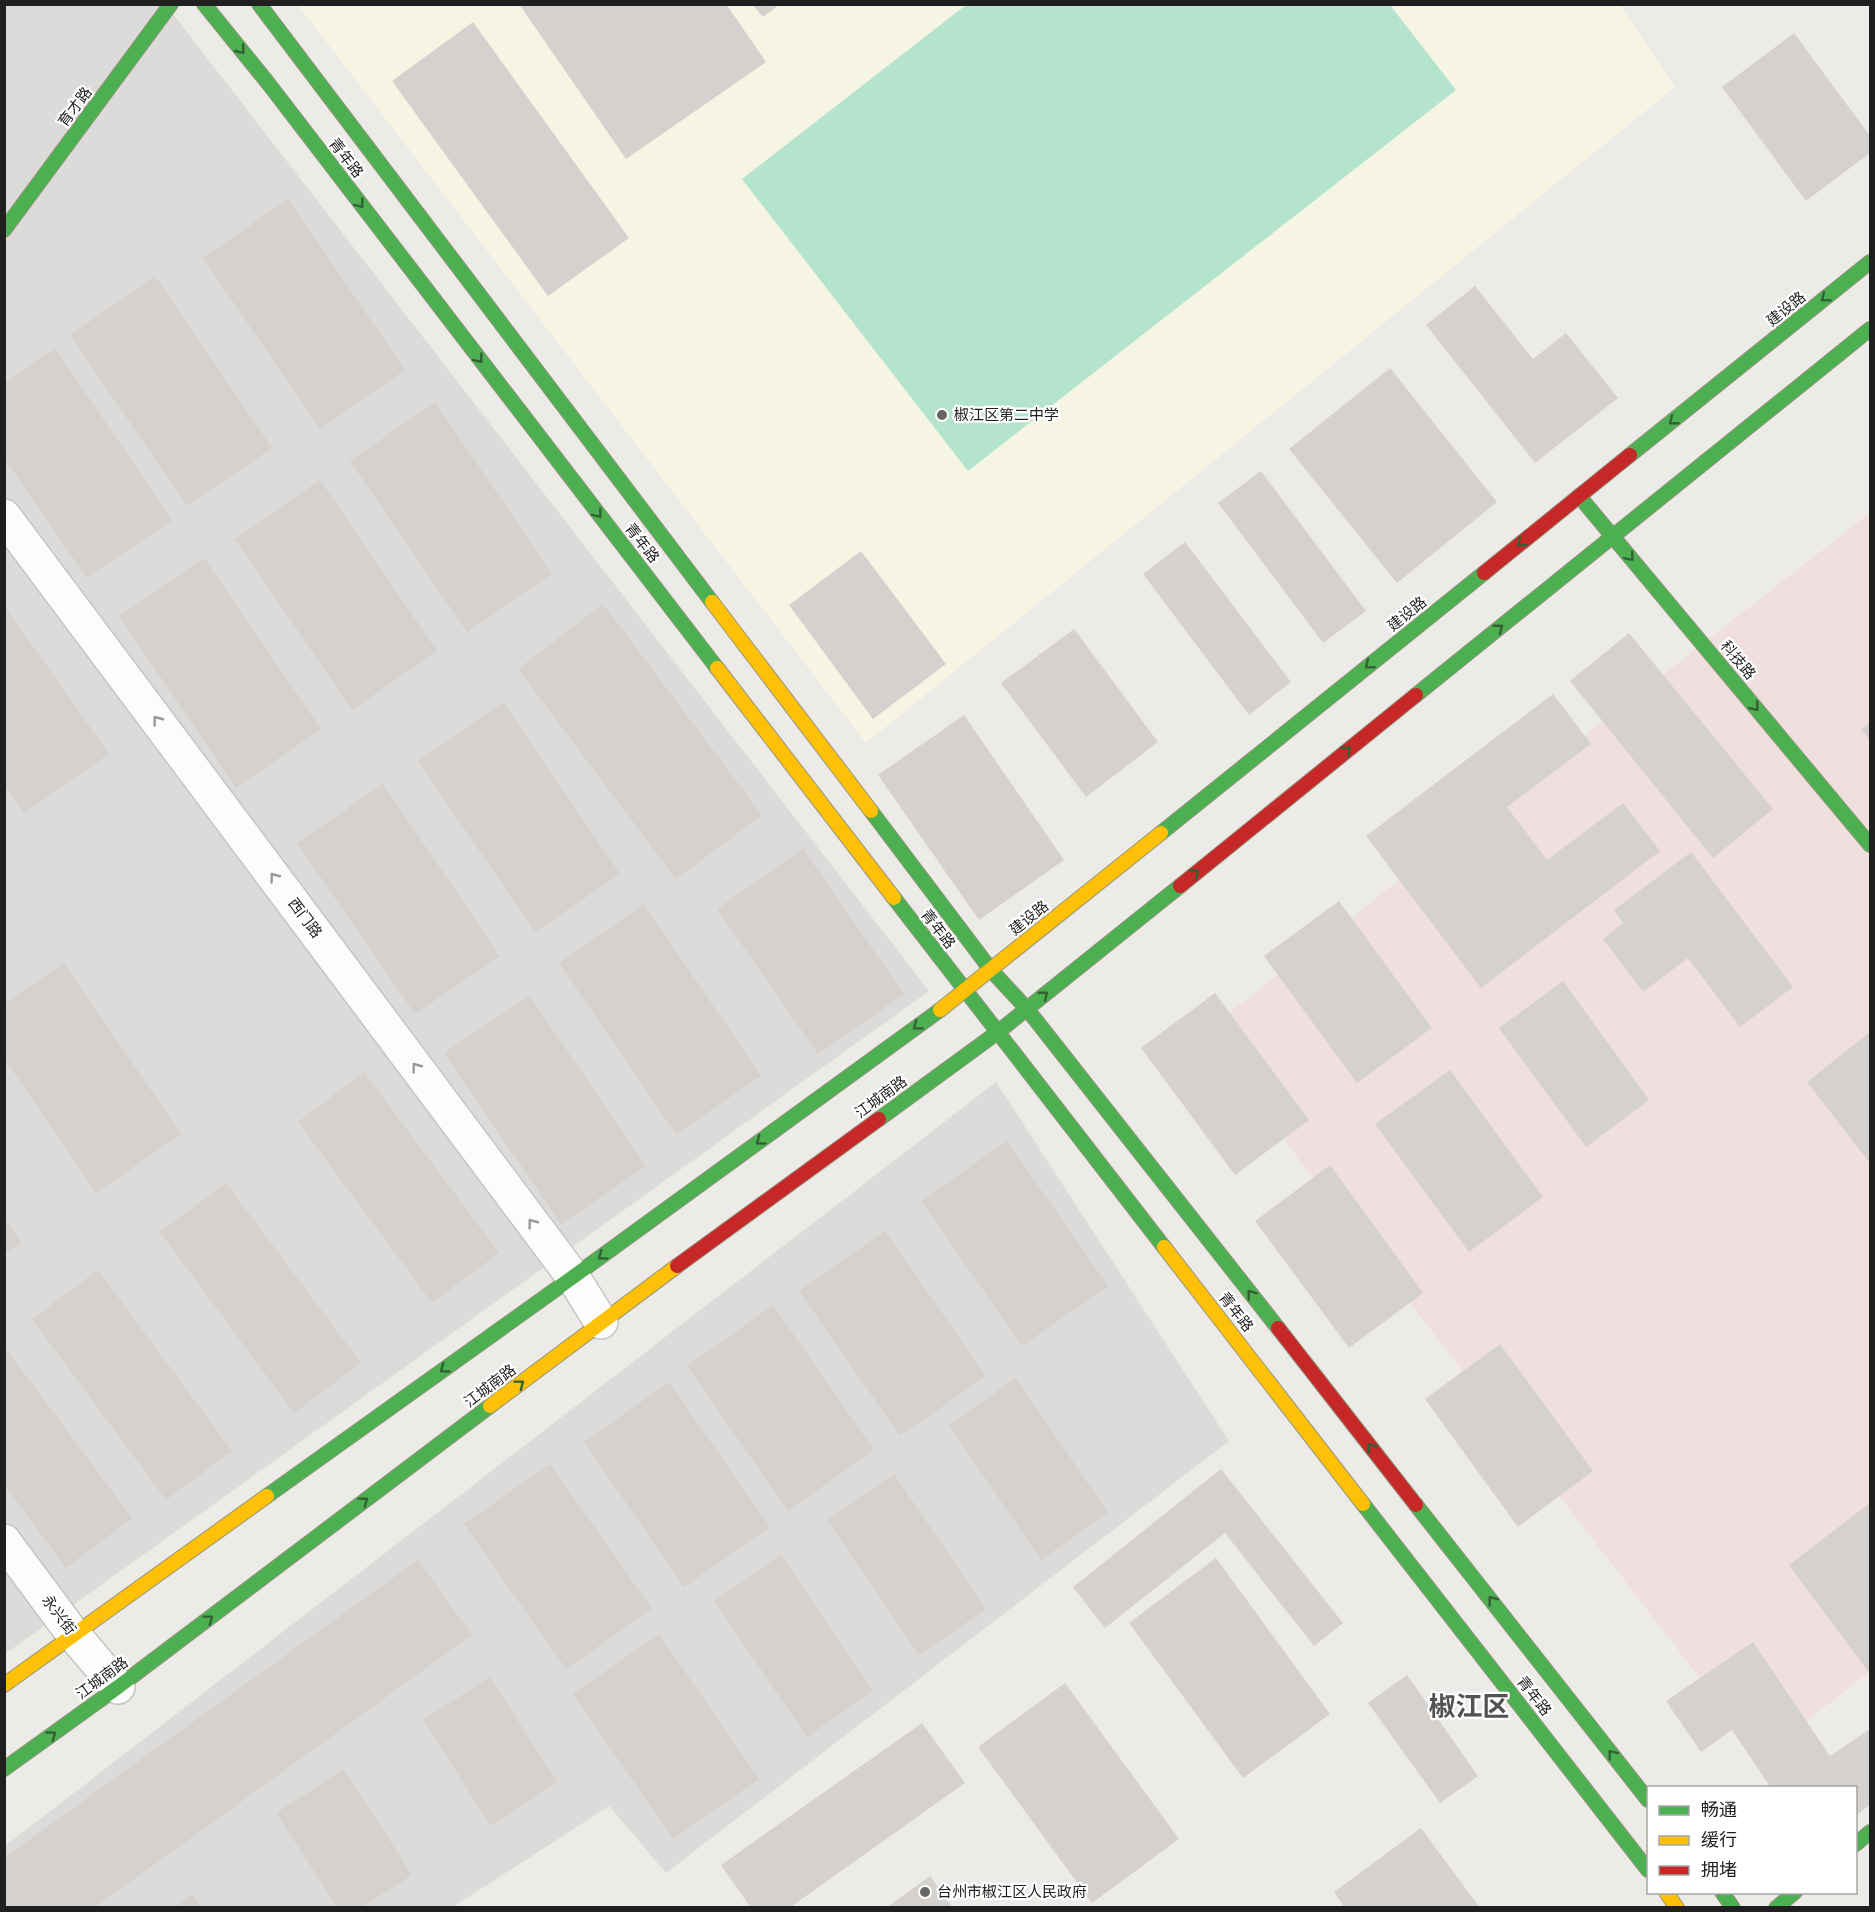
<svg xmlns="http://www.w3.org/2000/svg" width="1875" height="1912" viewBox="0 0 1875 1912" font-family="'Nunito Sans','Noto Sans SC',sans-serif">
<rect width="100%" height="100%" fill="#edebe8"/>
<!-- residential -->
<path fill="#dcdbd9" d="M5,5H166L929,991L5,1654Z
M996,1082L1229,1441L666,1873L609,1806L453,1907L5,1908V1846Z"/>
<!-- commercial -->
<path fill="#efdfde" d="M1870,513V1671L1761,1757L1202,1034Z"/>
<!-- education -->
<path fill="#f6f5e4" d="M298,5H1620L1675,87L866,743Z"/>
<!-- pitch -->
<path fill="#b4e3ce" d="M966,5H1390L1456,90L968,471L742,179Z"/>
<!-- building -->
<path fill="#d4d1cf" d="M519,4H726L766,62L626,159Z
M752,4H780L763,17Z
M473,22L629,238L548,296L392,81Z
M1794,33L1870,136V153L1806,201L1722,87Z
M288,199L405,370L320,429L203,258Z
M155,276L272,448L187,506L70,335Z
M1475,286L1533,359L1566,333L1618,398L1535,463L1426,325Z
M55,348L172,520L87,578L4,458V383Z
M1390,368L1497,502L1397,583L1289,449Z
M435,402L552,574L467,632L350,461Z
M1261,471L1366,611L1323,643L1218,503Z
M320,480L437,651L352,710L235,539Z
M1185,542L1291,682L1249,715L1143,574Z
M861,551L946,664L873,719L789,605Z
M204,558L321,729L236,788L119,616Z
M603,604L762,815L676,879L518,669Z
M4,605L109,754L24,813L4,785Z
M1074,629L1158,742L1086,797L1001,683Z
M1629,633L1773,809L1713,858L1570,681Z
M1553,694L1591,744L1507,807L1547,860L1623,803L1660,851L1481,988L1366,836Z
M503,702L620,874L535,932L418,761Z
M964,715L1064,860L979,920L878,775Z
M1870,722V741L1861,729Z
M383,784L500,956L415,1014L297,843Z
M803,849L904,994L818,1054L717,909Z
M1691,852L1793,987L1740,1027L1688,958L1643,992L1603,939L1623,923L1614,910Z
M1339,901L1432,1028L1357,1083L1264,956Z
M644,904L761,1076L676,1134L559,963Z
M64,963L181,1134L96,1193L4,1058V1004Z
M1563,981L1649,1100L1586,1147L1499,1028Z
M1215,993L1309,1120L1235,1175L1141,1048Z
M529,995L646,1166L561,1224L444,1053Z
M1870,1032V1163L1807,1082Z
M1450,1070L1543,1197L1469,1252L1375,1124Z
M364,1072L499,1253L432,1303L298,1122Z
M1007,1141L1108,1286L1022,1346L921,1201Z
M1330,1165L1423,1293L1349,1348L1255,1221Z
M226,1183L361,1363L294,1413L160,1232Z
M4,1218L22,1243L4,1254Z
M885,1231L986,1376L900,1436L799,1291Z
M98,1270L232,1451L166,1500L32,1319Z
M773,1305L874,1450L788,1511L687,1366Z
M1500,1344L1593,1471L1518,1527L1425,1399Z
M4,1346L132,1518L66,1568L4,1484Z
M1016,1378L1108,1513L1041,1560L949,1425Z
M669,1382L770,1527L684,1587L584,1442Z
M550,1464L652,1609L566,1669L464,1524Z
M1221,1469L1343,1623L1314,1646L1225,1533L1105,1628L1073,1587Z
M894,1474L986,1609L919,1655L827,1520Z
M1870,1503V1674L1789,1565Z
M781,1555L873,1691L807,1737L714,1601Z
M1216,1558L1330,1714L1243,1778L1129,1623Z
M418,1560L472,1635L94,1908H4V1858Z
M659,1634L759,1779L673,1839L573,1694Z
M1753,1642L1830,1756L1870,1729V1805L1856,1815V1788H1771L1732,1730L1701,1752L1666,1701Z
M1407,1675L1478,1776L1440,1803L1368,1703Z
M490,1677L557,1782L491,1826L423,1720Z
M1065,1683L1179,1839L1092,1903L978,1747Z
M922,1723L965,1783L789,1908H751L721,1865Z
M344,1769L412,1875L361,1908H338L276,1813Z
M1421,1828L1480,1908H1345L1334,1892Z
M930,1876L953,1908H886Z
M193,1894L202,1908H172Z"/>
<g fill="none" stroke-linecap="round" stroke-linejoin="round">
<defs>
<path id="street" d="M4,516L573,1277L601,1322
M4,1541L73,1634L118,1687"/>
<path id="fast" d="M204,4L268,83L717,668
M259,4L712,602
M4,230L171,4
M1630,455L1870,262
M1579,496L1870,845
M1416,695L1870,329
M871,811L991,970L1027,1009L1278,1328
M1161,833L1484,573
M894,898L1164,1247
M879,1119L998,1032L1180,886
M267,1496L573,1277L940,1010
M1363,1504L1648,1870
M1416,1505L1648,1800
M4,1769L118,1687L490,1406
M1856,1844L1870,1832
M1722,1892L1733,1908
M1776,1908L1795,1892"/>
<path id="slow" d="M712,602L871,811
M717,668L894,898
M940,1010L1161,833
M1164,1247L1363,1504
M490,1406L677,1266
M4,1685L267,1496
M1666,1892L1677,1908"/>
<path id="jam" d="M1484,573L1630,455
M1180,886L1416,695
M677,1266L879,1119
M1278,1328L1416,1505"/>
</defs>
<!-- street casing -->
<use href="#street" stroke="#c6c5c4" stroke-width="36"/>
<!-- fast casing -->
<use href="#fast" stroke="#969680" stroke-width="16"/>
<!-- slow casing -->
<use href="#slow" stroke="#969680" stroke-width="16"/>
<!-- jam casing -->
<use href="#jam" stroke="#969680" stroke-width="16"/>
<!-- street -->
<use href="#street" stroke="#fcfcfc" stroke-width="33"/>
<!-- fast -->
<use href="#fast" stroke="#4caf50" stroke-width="14"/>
<!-- slow -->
<use href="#slow" stroke="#ffc107" stroke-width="14"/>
<!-- jam -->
<use href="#jam" stroke="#c62828" stroke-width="14"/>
</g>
<!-- one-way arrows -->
<defs><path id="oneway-chevron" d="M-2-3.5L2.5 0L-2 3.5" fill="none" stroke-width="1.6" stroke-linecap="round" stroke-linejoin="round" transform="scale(1.5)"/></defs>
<g stroke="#336035">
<use href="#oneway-chevron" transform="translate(241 50) rotate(51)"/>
<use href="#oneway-chevron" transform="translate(360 204) rotate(52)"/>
<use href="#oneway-chevron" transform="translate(1825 298) rotate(141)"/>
<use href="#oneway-chevron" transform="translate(479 359) rotate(52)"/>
<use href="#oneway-chevron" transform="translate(1673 421) rotate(141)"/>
<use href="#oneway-chevron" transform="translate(598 514) rotate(52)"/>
<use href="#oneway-chevron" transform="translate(1521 543) rotate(141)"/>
<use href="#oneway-chevron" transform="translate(1630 557) rotate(50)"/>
<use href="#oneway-chevron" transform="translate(1499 628) rotate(-39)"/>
<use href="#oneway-chevron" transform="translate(1369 665) rotate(141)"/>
<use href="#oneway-chevron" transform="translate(1755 707) rotate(50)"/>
<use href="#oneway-chevron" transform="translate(1347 750) rotate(-39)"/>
<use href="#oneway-chevron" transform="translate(1195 873) rotate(-39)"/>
<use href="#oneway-chevron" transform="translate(1044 995) rotate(-39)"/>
<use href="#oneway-chevron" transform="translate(917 1026) rotate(144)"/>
<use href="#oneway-chevron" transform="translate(760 1141) rotate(144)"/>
<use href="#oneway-chevron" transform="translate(602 1256) rotate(144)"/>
<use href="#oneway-chevron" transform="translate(1251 1294) rotate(-128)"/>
<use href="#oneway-chevron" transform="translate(444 1369) rotate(144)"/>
<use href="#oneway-chevron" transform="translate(520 1384) rotate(-37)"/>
<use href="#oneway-chevron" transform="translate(1371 1447) rotate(-128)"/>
<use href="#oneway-chevron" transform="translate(364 1501) rotate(-37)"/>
<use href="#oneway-chevron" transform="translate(1492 1600) rotate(-128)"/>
<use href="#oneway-chevron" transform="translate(209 1619) rotate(-37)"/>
<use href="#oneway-chevron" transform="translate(52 1735) rotate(-36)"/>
<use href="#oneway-chevron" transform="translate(1612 1754) rotate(-128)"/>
</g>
<g stroke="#999">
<use href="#oneway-chevron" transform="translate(157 720) rotate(-127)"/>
<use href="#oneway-chevron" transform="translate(274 877) rotate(-127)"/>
<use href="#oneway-chevron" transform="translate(416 1067) rotate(-127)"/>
<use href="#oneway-chevron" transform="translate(532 1223) rotate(-127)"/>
</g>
<!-- markers -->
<g fill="#676665" stroke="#fff" stroke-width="2">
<circle cx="942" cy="415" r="6"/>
<circle cx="925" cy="1892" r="6"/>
</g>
<g text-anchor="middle" stroke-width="4.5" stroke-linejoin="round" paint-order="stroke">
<!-- street labels -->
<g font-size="15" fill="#1f1f1f" stroke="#fff">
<text transform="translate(75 107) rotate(-53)" y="5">育才路</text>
<text transform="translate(346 158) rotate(52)" y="5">青年路</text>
<text transform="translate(1786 309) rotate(-39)" y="5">建设路</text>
<text transform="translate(642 543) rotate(52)" y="5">青年路</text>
<text transform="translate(1407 614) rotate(-39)" y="5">建设路</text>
<text transform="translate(1738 660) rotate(50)" y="5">科技路</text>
<text transform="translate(305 918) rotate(53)" y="5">西门路</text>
<text transform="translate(1029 918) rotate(-39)" y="5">建设路</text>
<text transform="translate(938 929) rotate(52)" y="5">青年路</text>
<text transform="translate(881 1097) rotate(-36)" y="5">江城南路</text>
<text transform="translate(1236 1312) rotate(52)" y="5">青年路</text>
<text transform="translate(490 1386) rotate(-37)" y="5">江城南路</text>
<text transform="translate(59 1615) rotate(53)" y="5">永兴街</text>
<text transform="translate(102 1678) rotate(-36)" y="5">江城南路</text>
<text transform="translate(1534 1696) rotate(52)" y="5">青年路</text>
</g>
<!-- poi labels -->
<g font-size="15" fill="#1f1f1f" stroke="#fff" text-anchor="start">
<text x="954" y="420">椒江区第二中学</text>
<text x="937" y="1897">台州市椒江区人民政府</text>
</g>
<!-- town labels -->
<g font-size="27" font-weight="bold" fill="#525252" stroke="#fff">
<text x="1469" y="1716">椒江区</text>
</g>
</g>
<!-- border -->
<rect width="1875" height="1912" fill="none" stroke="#1f1f1f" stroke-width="12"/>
<!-- legend -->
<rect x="1647" y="1786" width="210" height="108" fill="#ffffff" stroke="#a5a5a5" stroke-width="1.5"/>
<rect x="1659" y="1806" width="30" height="9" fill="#4caf50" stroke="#a5a5a5" stroke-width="1.5"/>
<text x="1701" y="1816" font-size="18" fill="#1f1f1f">畅通</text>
<rect x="1659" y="1836" width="30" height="9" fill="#ffc107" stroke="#a5a5a5" stroke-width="1.5"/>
<text x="1701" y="1846" font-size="18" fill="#1f1f1f">缓行</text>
<rect x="1659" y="1866" width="30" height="9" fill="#c62828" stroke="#a5a5a5" stroke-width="1.5"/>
<text x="1701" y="1876" font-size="18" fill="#1f1f1f">拥堵</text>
</svg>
